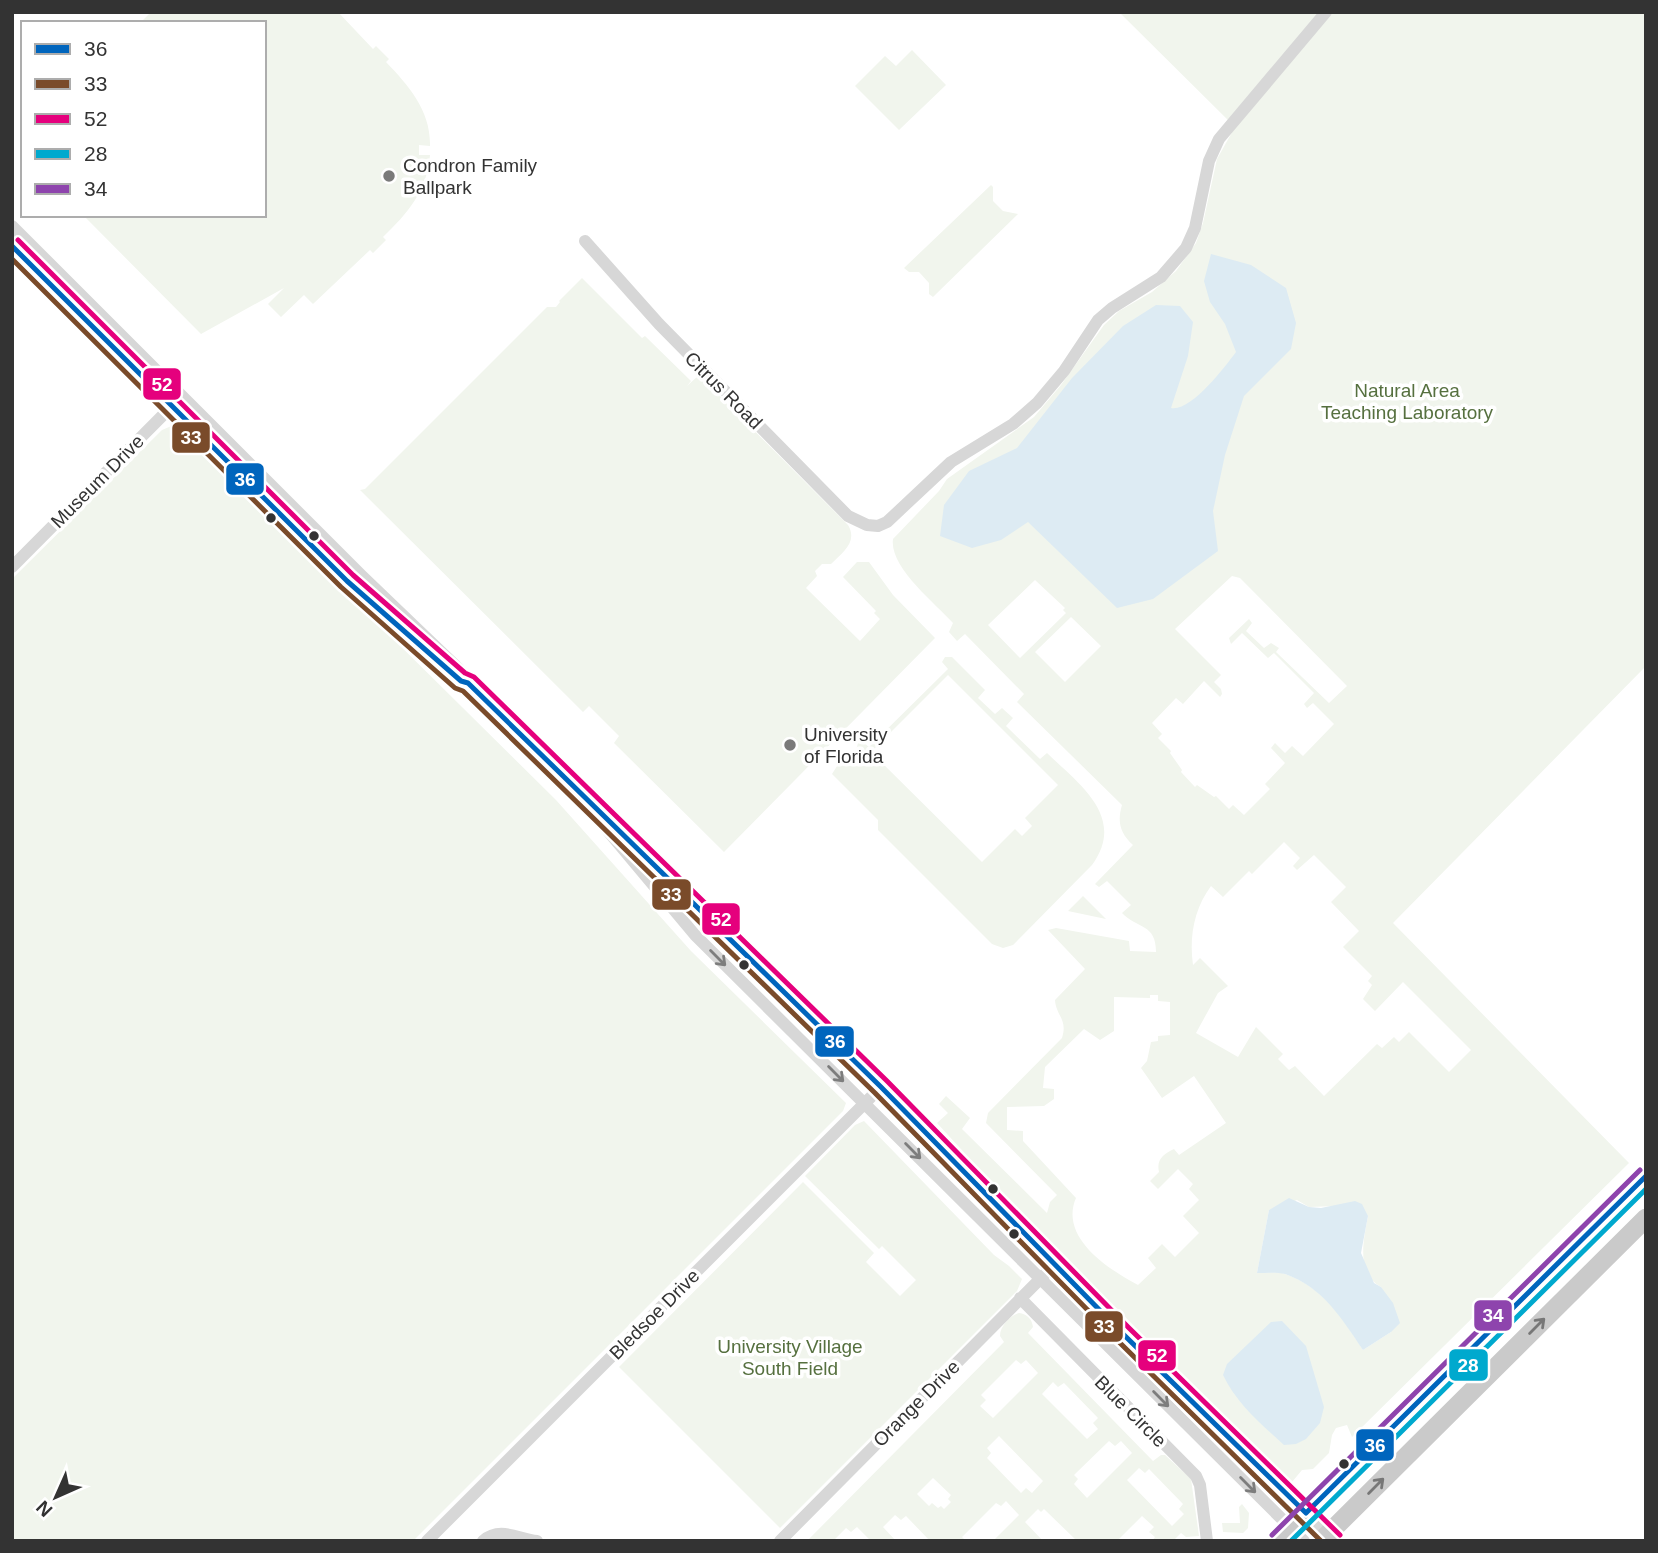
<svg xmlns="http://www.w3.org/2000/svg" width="1658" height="1553" viewBox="0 0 1658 1553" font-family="Arial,sans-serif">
<rect width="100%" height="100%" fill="#fff"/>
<!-- green -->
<path fill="#f1f5ed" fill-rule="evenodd" d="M151,12H338L373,49L376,46L389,59L386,62C409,86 431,111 430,146L419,145V155H430C427,191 408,213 383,237L386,240L373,253L370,250L313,304L304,295L281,317L268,304L284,288L201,334L83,215H264V23H140Z
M1119,12H1646V666L1393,923L1629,1163L1352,1437L1347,1425L1336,1428L1332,1435L1329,1453L1313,1469L1302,1470L1292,1482L1285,1478L1013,1206L937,1123L697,884L937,1123L948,1113L939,1104L946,1096L970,1118L962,1129L1047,1213L1050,1202L1057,1195L986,1123L988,1113L1062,1038C1068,1019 1056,1016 1055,1000L1085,969L1048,930L1056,928L1129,941L1130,951L1156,952C1156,923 1137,929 1122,913L1131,905L1107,881L1099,887L1095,884L1133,845C1120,833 1117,822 1122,805L1017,702L1024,694L965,634L957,641L949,632L953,623C935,603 889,567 893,539L939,491L947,479L1034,417L1061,385L1104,325L1119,311L1152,292L1176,271L1196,243L1203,223L1217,159L1235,127ZM1232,576L1240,578L1347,686L1329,703L1276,652L1279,648L1271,643L1264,648L1246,631L1252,623L1249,619L1229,638L1231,644L1242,633L1268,658L1274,653L1314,693L1304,704L1307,708L1313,703L1334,724L1303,756L1292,746L1285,753L1275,743L1271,748L1285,763L1265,784L1270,789L1244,815L1233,805L1229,809L1216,796L1214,797L1197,785L1195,787L1181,772L1182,770L1170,753L1171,751L1158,738L1162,734L1152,723L1176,698L1183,704L1204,681L1220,697L1222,694L1221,689L1214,682L1221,675L1175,629ZM1035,580L1065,608L1063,610L1066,613L1020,658L988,625ZM1071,617L1101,646L1065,682L1035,652ZM1284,842L1300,858L1293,866L1297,870L1314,855L1346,887L1331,902L1359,931L1343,947L1372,976L1368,981L1372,985L1363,999L1375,1011L1403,982L1471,1050L1449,1072L1409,1032L1399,1042L1394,1037L1382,1048L1377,1044L1324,1096L1295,1066L1289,1070L1278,1059L1283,1054L1256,1027L1238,1057L1196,1033L1218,993L1228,986L1200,958L1193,965C1189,937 1194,909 1211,886L1223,897L1249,871L1252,874ZM1150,995H1158V1001L1170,1002V1035L1158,1036V1041L1151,1042L1147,1061L1141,1068L1162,1098L1194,1076L1226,1123L1179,1155L1174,1149C1164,1154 1156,1159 1159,1172L1150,1181L1158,1189L1178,1169L1193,1184L1189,1189L1199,1200L1183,1216L1199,1233L1175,1257L1162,1244L1148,1258L1156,1268L1138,1285C1108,1269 1059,1237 1076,1198L1023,1141V1131L1007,1130V1107L1044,1106L1054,1099V1089L1043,1088L1045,1067L1084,1029L1100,1040L1114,1031V997L1150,998ZM1297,1200L1309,1207L1336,1206L1368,1216C1364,1239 1355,1273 1381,1287L1391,1332L1363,1350C1343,1318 1322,1286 1285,1274C1276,1271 1266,1273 1257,1273L1269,1210Z
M912,50L946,85L899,130L855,86L885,56L896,66Z
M991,185L993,187V201L1003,211L1018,214L933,297L929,294V283L919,272H909L904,268Z
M582,278L642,338L645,336L691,381L687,386L699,375L848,525C858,542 843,552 831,564H822L815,571L817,576L806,588L860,641L880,619L874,613L876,611L843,577L857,562H869L893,595L935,638L724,852L614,743L619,736L589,706L583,712L360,490L365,489L547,307H556L560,302L559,301Z
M176,424L556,800L691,951L846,1103L843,1111L413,1541H12V579L162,430Z
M945,657H952L985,690L978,698L995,714L1002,708L1013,718L1006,726L1040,759L1047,753C1079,784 1127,817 1092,865L1013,945L1003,948L992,944L878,830V820L832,774L839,763L847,761L855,754L858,743L863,742L869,747L948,669L942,662ZM948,675L1058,785L1025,818L1032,826L1022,836L1015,829L982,862L871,752Z
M1083,896L1106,919L1068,911Z
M864,1121L994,1255L1009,1266L1022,1279L1017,1291L780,1528L619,1367L803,1182L874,1253L866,1262L900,1296L916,1280L882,1246L879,1249L805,1176L855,1125Z
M1019,1313C1027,1314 1032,1319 1033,1327L1028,1333L1153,1461L1161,1455H1165L1191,1479L1199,1536L1186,1537L1181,1533L1173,1541H1152L1155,1537L1149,1532L1154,1527L1142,1516L1117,1541H1077L1044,1509L1041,1512L1038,1509L1025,1522L1043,1541H993L1019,1515L1006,1501L1001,1506L996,1503L962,1537L966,1541H930L906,1516L901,1520L895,1515L883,1527L896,1541H868L869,1539L857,1527L851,1532L846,1528L833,1541H807L1004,1342L1000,1336C1000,1326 1010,1316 1019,1313ZM1016,1360L1021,1364L1026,1360L1038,1373L993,1418L980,1406L986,1400L981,1395ZM1053,1382L1058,1387L1064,1383L1098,1418L1093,1423L1098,1429L1087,1439L1042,1394ZM999,1436L1043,1481L1032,1493L1026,1488L1021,1493L987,1458L991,1453L987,1448ZM1109,1441L1115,1446L1121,1441L1132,1453L1087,1498L1074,1484L1078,1479L1074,1475ZM1139,1468L1145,1473L1149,1469L1183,1504L1179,1509L1184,1514L1172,1526L1127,1480ZM933,1478L951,1495L948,1499L951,1502L944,1509L941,1506L938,1508L932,1503L929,1506L917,1494Z
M1242,1504L1249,1513L1248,1528L1243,1533L1223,1532L1222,1523H1240L1239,1507Z"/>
<!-- water -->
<path fill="#ddebf3" d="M1211,254L1251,265L1286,288L1296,323L1291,349L1244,396L1225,455L1213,511L1218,551L1153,599L1117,608L1028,522L1001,540L972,548L940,536L944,505L969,471L1017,448L1072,378L1123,326L1156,305L1180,306L1193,322L1188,356L1171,408C1191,412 1224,368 1236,352L1225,324L1210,302L1204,281Z
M1289,1198L1309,1207L1321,1208L1355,1201L1362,1204L1368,1216L1361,1253L1374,1283L1381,1287L1393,1303L1400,1323L1391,1332L1363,1350C1342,1319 1323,1287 1285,1274C1277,1272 1266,1273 1257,1273L1269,1210Z
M1282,1321L1306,1346L1324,1407L1320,1423L1306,1439L1296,1444L1284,1445C1260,1423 1237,1404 1223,1375L1227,1364L1271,1322Z"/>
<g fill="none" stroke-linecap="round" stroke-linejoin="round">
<!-- minor -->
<path stroke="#d7d7d7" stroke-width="12" d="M12,226L362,576L459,669
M585,241L659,324L848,516L867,525L878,526L887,522L951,462L1013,424L1037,403L1064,371L1098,320L1112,308L1161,277L1186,248L1195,228L1209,161L1219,139L1326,12
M12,246L347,581L461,681L468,683L881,1087L1123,1334L1331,1538
M12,567L177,401
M597,818L695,935L1304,1541
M1020,1298L1196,1476L1200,1485L1207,1541
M427,1541L881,1087
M483,1541C500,1526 518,1539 537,1541
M780,1541L1054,1265"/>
<!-- primary -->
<path stroke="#cacaca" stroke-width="19" d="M1278,1541L1646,1176
M1321,1541L1646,1218"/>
<defs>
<path id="bus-1" d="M12,246L347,581L461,681L468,683L881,1087L1123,1334L1306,1513L1646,1176"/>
<path id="bus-2" d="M12,259L341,587L455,688L463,691L875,1093L1117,1340L1321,1541"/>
<path id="bus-3" d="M18,240L353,575L465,673L474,677L887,1081L1129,1328L1340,1535"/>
<path id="bus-4" d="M1291,1541L1646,1189"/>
<path id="bus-5" d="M1272,1535L1640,1170"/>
</defs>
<!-- bus-1 casing -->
<use href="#bus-1" stroke="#fff" stroke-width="10"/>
<!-- bus-2 casing -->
<use href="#bus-2" stroke="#fff" stroke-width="10"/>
<!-- bus-3 casing -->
<use href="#bus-3" stroke="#fff" stroke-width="10"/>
<!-- bus-4 casing -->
<use href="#bus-4" stroke="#fff" stroke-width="10"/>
<!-- bus-5 casing -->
<use href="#bus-5" stroke="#fff" stroke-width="10"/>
<!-- bus-1 -->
<use href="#bus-1" stroke="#0065bd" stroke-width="5"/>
<!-- bus-2 -->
<use href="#bus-2" stroke="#7a4b2a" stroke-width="5"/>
<!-- bus-3 -->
<use href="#bus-3" stroke="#e5007d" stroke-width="5"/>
<!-- bus-4 -->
<use href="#bus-4" stroke="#00a9ce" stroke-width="5"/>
<!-- bus-5 -->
<use href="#bus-5" stroke="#8e44ad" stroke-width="5"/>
</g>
<!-- one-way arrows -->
<defs><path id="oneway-shaft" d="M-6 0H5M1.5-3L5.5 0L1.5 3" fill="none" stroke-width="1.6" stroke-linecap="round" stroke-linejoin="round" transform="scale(1.75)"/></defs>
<g stroke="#7d7d7d">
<use href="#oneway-shaft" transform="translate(718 958) rotate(45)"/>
<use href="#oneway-shaft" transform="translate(836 1074) rotate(45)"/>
<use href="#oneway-shaft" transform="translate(913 1151) rotate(45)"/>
<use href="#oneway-shaft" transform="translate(1161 1399) rotate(45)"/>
<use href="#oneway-shaft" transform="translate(1248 1485) rotate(45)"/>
</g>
<g stroke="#777">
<use href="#oneway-shaft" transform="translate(1537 1326) rotate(-45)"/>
<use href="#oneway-shaft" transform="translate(1376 1486) rotate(-45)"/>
</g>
<!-- markers -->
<g fill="#7a7a7a" stroke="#fff" stroke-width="2.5">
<circle cx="389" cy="176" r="7"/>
<circle cx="790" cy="745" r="7"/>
</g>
<g fill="#333" stroke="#fff" stroke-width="2.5">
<circle cx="271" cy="518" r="6"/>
<circle cx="314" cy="536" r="6"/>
<circle cx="744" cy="965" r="6"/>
<circle cx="993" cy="1189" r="6"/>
<circle cx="1014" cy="1234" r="6"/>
<circle cx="1344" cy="1464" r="6"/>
</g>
<g text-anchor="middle" stroke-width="7" stroke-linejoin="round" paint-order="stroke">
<!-- poi labels -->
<g font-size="19" fill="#333" stroke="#fff" text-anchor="start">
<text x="403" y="172">Condron Family<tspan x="403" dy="22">Ballpark</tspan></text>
<text x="804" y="741">University<tspan x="804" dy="22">of Florida</tspan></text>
</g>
<!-- street labels -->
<g font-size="19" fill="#333" stroke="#fff">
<text transform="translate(724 390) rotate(45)" y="7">Citrus Road</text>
<text transform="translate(97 481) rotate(-45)" y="7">Museum Drive</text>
<text transform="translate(654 1314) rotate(-45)" y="7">Bledsoe Drive</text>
<text transform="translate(916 1403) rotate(-45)" y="7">Orange Drive</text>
<text transform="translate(1131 1411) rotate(45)" y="7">Blue Circle</text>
</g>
<!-- park labels -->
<g font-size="19" fill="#56703f" stroke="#fff">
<text x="1407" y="397">Natural Area<tspan x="1407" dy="22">Teaching Laboratory</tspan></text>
<text x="790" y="1353">University Village<tspan x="790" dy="22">South Field</tspan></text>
</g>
</g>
<g stroke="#fff" stroke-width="2.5">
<rect x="142" y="367" width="40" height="34" rx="7" fill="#e5007d"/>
<rect x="171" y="421" width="40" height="33" rx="7" fill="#7a4b2a"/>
<rect x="225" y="462" width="40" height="34" rx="7" fill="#0065bd"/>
<rect x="651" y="878" width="41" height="33" rx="7" fill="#7a4b2a"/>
<rect x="701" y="902" width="40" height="34" rx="7" fill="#e5007d"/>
<rect x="814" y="1025" width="41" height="33" rx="7" fill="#0065bd"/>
<rect x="1473" y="1299" width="40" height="33" rx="7" fill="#8e44ad"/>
<rect x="1084" y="1310" width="40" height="33" rx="7" fill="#7a4b2a"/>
<rect x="1137" y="1339" width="40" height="33" rx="7" fill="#e5007d"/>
<rect x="1448" y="1348" width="41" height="34" rx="7" fill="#00a9ce"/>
<rect x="1355" y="1428" width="40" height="34" rx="7" fill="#0065bd"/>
</g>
<g font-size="19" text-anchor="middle" font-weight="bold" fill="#fff">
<text x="162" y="391">52</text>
<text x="191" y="444">33</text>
<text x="245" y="486">36</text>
<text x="671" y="901">33</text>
<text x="721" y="926">52</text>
<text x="835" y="1048">36</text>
<text x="1493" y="1322">34</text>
<text x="1104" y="1333">33</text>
<text x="1157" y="1362">52</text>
<text x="1468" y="1372">28</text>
<text x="1375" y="1452">36</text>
</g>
<!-- border -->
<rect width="1658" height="1553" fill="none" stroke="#333333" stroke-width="28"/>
<!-- legend -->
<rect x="21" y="21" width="245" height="196" fill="#ffffff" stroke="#adadad" stroke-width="2"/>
<rect x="35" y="44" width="35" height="10" fill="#0065bd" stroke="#adadad" stroke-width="2"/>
<text x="84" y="56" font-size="21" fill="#333333">36</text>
<rect x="35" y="79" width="35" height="10" fill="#7a4b2a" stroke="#adadad" stroke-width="2"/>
<text x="84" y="91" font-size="21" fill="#333333">33</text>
<rect x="35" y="114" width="35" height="10" fill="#e5007d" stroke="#adadad" stroke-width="2"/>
<text x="84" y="126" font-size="21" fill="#333333">52</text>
<rect x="35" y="149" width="35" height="10" fill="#00a9ce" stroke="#adadad" stroke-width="2"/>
<text x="84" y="161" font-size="21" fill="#333333">28</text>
<rect x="35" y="184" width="35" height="10" fill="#8e44ad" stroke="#adadad" stroke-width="2"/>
<text x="84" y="196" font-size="21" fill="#333333">34</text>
<!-- north arrow -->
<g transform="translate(56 1497) rotate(225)" stroke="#ffffff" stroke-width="5" paint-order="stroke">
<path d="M0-5L12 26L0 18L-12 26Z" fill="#333333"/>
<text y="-10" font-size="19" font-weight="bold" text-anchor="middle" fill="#333333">N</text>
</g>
</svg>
